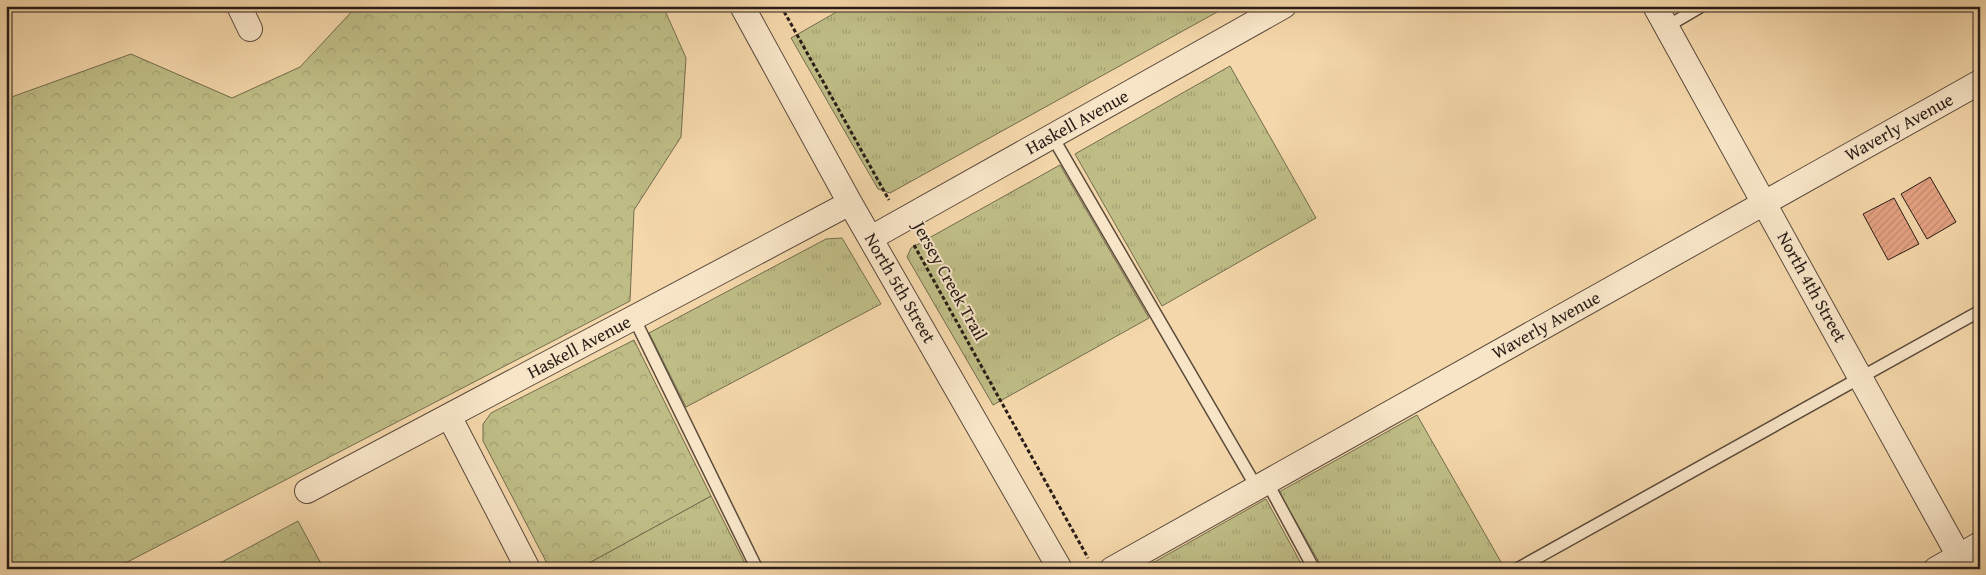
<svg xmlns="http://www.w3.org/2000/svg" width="1986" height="575" viewBox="0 0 1986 575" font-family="'Gentium Book Plus',serif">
<defs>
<pattern id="grass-tufts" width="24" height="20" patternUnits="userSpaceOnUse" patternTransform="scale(1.25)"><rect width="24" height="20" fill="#bfbd86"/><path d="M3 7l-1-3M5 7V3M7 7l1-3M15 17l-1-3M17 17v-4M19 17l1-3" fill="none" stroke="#a4a273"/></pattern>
<pattern id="forest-crowns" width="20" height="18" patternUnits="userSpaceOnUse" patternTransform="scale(1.25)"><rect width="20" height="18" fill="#bfbd86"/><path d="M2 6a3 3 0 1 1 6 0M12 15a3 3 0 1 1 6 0" fill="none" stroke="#a4a273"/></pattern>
<pattern id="building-hatch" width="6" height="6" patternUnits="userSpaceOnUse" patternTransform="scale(1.25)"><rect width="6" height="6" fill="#e5a282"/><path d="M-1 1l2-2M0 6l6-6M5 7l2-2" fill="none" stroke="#c48b70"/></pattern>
</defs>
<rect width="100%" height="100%" fill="#f4d7aa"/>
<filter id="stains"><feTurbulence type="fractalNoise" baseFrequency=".004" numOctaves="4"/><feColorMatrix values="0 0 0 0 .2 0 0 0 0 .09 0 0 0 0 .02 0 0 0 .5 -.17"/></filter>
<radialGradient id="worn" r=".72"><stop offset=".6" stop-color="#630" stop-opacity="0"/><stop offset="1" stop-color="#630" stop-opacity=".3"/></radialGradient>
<!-- grass -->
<path fill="url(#grass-tufts)" stroke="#746c4e" d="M847,6H1228L890,193L878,189L791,38Z
M1230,66L1316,218L1162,306L1075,154Z
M1060,165L1149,318L993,405L907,257L911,248Z
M842,238L881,304L686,407L649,333L826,239Z
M1417,415L1505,569H1323L1279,492Z
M711,496L748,569H578Z
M1266,499L1304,569H1142Z"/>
<!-- forest -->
<path fill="url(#forest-crowns)" stroke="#746c4e" d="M357,6H663L686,58L681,137L634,210L630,301L114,569H6V99L131,54L232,98L300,67Z
M634,340L711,496L578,569H550L483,441V424L491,413Z
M298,521L324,569H209Z"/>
<!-- building -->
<path fill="url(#building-hatch)" stroke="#281c17" d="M1930,177L1956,222L1927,239L1901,194Z
M1894,198L1919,244L1888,260L1863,214Z"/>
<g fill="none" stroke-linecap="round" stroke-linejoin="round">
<defs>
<path id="service" d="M1666,27L1702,6
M1052,136L1257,488
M634,318L757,569
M1267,482L1314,569
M1517,569L1980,311"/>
<path id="minor" d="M239,6L250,29
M742,6L850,203L1060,569
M1655,6L1966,569
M871,238L1284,6
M449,416L528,569
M307,491L850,203
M1112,569L1980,82
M1936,569L1980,544"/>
</defs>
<!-- service casing -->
<use href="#service" stroke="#5b4b3c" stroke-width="14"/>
<!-- minor casing -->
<use href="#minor" stroke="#5b4b3c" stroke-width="26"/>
<!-- path -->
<path stroke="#281c17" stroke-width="3" stroke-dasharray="4 2.5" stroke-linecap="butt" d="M781,6L889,200
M914,245L1088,558"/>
<!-- service -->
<use href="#service" stroke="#f8e5c8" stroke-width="11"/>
<!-- minor -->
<use href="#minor" stroke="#f8e5c8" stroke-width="24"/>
</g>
<g text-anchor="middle" stroke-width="4" stroke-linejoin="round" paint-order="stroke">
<!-- street labels -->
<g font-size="18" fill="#281c17" stroke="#f8e5c8">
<text transform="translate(1077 122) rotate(-29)" y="6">Haskell Avenue</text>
<text transform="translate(1899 127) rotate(-29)" y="6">Waverly Avenue</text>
<text transform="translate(950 281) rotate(61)" y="6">Jersey Creek Trail</text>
<text transform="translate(1812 287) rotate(61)" y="6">North 4th Street</text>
<text transform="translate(900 288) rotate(60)" y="6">North 5th Street</text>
<text transform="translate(1546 325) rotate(-29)" y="6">Waverly Avenue</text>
<text transform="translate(579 347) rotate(-28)" y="6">Haskell Avenue</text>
</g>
</g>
<!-- margin -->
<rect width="1986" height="575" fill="none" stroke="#f4d7aa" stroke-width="25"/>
<rect x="8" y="8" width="1971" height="560" fill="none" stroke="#281c17" stroke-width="2.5"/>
<rect x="12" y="12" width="1961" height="550" fill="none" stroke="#281c17"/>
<rect width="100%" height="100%" filter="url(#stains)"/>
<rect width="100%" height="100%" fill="url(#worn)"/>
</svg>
